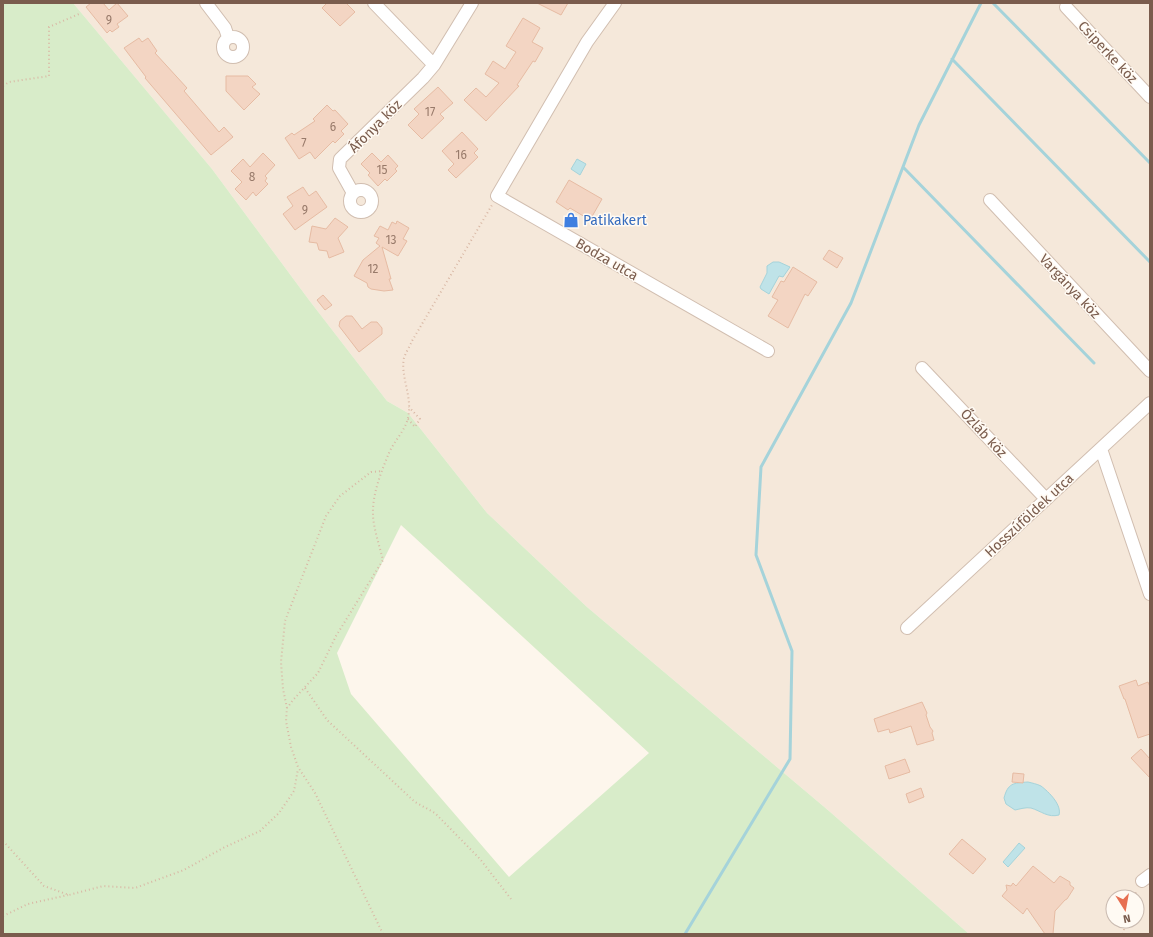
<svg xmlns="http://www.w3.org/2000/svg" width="1153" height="937" viewBox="0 0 1153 937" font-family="'Fira Sans',sans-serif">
<rect width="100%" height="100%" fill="#fdf6ec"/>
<!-- residential -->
<path fill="#f5e8da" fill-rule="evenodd" d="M73,3H1150V934H969L829,811L587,607L487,513L408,413L387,401L309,300L212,169ZM1113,897H1137V921H1113Z"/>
<!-- green -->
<path fill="#d8ecc9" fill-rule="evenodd" d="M3,3H73L212,169L309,300L387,401L408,413L487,513L587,607L829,811L969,934H3ZM401,525L649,753L509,877L351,694L337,653Z"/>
<!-- water -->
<path fill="#bfe3e8" stroke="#a5d3da" d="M577,159L586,164L580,175L571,169Z
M773,262H779L790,267L783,277L779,276L769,294L761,289L760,287L767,273V266Z
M1028,782C1032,783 1037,784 1041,786C1049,792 1062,805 1059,815C1048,818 1041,811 1031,808C1026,807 1020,809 1015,810L1006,804L1004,798C1008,783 1013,783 1028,782Z
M1019,843L1025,848L1008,867L1003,862Z"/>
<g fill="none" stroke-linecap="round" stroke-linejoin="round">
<!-- stream -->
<path stroke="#a5d3da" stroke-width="3" d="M993,3L1150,163
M952,59L1150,262
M903,167L1094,363
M685,934L790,759L792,651L756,555L761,467L851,303L919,125L981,3"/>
</g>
<!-- building -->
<path fill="#f3d5c3" stroke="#e6bba3" d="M91,3H103L109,10L117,3L128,16L117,24L119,27L112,32L110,30L107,33L86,7Z
M327,3H346L355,12L340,26L322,8Z
M537,3H568L561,15Z
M523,18L540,28L532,42L543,48L535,62L533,61L517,85L519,86L486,121L464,100L476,88L486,97L499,83L485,74L493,61L505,69L516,52L506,46Z
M139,38L142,42L148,38L157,51L155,53L187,88L184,91L219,132L224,127L233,137L211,155L145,78L146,77L124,48Z
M226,76H248L256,84L252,87L260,94L244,110L226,91Z
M438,87L453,103L440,114L444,118L422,139L408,125L419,114L414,109Z
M327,105L333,111L335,110L348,124L341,131L344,134L335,143L333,141L315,159L310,152L299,159L285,138L292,133L294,135L315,121L313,119Z
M462,132L478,149L474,153L478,157L456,178L448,170L454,164L442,151Z
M263,153L275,165L265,176L267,178L265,181L268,184L256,196L253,192L246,200L235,189L242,182L231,171L243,159L250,167Z
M372,153L381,162L388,155L398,166L395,169L397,171L387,181L385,179L378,186L368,175L370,173L361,164Z
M569,180L602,199L590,220L570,208L568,210L556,202Z
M303,187L309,196L316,191L327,207L295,230L283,214L293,206L287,197Z
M335,218L348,227L338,238L344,252L329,258L327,251L319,250L317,243L309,242L312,226L326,229Z
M397,221L409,228L403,239L407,241L398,256L382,247L391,279H389L393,290L384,291L371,289L368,287L367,283L354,276L363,260L380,246L376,243L379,238L374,236L380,226L388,230L392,222L396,224Z
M829,250L843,258L837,268L823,259Z
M793,267L817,282L808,296L805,294L788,328L768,316L778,300L772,297L781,281L784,282Z
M323,295L332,305L325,310L317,300Z
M346,316H352L362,329L371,322H377L382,328V334L359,352L339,326L340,321Z
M1136,680L1138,686L1148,682L1150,687V734L1138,738L1125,699H1124L1119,686Z
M922,702L927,713L926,715L930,727L933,731L932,733L934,740L917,745L911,726L890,733L889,729L878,732L874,719Z
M1141,749L1150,759V778L1131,758Z
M905,759L910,772L889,779L885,766Z
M1013,773L1024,774L1023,783L1012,782Z
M921,788L924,797L909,803L906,794Z
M962,839L986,859L973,874L949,854Z
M1033,866L1054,883L1060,876L1070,882V885L1074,888L1067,899L1065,900L1055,911L1053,934H1045L1027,908L1023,914L1002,896L1007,890L1006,885L1011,886L1013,883L1016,886Z"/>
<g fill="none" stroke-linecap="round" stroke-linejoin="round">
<defs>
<path id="minor" d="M206,3L225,28L228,37
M374,3L434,65
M615,3L587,42L497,196L768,351
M1066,7L1150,97
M223 47a10 10 0 1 1 20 0a10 10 0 1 1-20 0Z
M350 201a11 11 0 1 1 22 0a11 11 0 1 1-22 0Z
M353,193L339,168L340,159L423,78L434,65L472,3
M990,200L1150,371
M922,368L1046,499
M1101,449L1150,594
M907,628L1150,403
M1142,881L1150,875"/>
</defs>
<!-- minor casing -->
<use href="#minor" stroke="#d1beb0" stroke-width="14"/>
<!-- path -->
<path stroke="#d9b8a5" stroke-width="2" stroke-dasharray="1 3" stroke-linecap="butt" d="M3,86L9,82L49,76V27L79,14
M408,419L415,427L420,419L409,407
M305,688L327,720L415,802L435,813L480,859L511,899
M287,708L283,689L281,662L285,621L326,516L340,496L371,472L383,471
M3,841L44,886L69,895L103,886L135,888L184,870L223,848L260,831L279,813L294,791L298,769
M1134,897L1137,891
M3,916L28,904L68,895
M383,934L315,793L298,767L291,747L286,721L287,708L293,700L318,673L336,636L383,560C380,548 373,526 373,515C372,495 381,472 389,453C394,441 405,431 408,418C413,397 400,376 404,358C406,352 410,346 412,341L492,205
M1123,934L1126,921"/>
<!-- minor -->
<use href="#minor" stroke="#fff" stroke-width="12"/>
</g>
<!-- icons -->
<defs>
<symbol id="shop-bare" viewBox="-9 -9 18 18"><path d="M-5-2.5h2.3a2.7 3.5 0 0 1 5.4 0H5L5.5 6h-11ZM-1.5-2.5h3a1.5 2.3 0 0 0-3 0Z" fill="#3f7fe0" stroke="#fffaf3" stroke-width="2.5" paint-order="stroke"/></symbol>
</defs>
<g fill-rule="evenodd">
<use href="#shop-bare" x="560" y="209" width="22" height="22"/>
</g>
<g text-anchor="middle" stroke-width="3" stroke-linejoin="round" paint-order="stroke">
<!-- number labels -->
<g font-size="12" fill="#987a6a">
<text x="109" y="24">9</text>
<text x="430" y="116">17</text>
<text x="333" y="131">6</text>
<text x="304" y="147">7</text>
<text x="461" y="159">16</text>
<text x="382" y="174">15</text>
<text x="252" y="181">8</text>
<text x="305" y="214">9</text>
<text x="391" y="244">13</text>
<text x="373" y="273">12</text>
</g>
<!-- street labels -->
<g font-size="14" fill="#7a5c4d" stroke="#fffaf3">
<text transform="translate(1108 52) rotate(47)" y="5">Csiperke köz</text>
<text transform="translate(375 126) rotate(-45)" y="5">Áfonya köz</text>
<text transform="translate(607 259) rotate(30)" y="5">Bodza utca</text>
<text transform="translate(1070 286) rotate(47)" y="5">Vargánya köz</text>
<text transform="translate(984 433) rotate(47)" y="5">Őzláb köz</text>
<text transform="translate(1029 515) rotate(-43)" y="5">Hosszúföldek utca</text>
</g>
<!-- shop labels -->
<g font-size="14" fill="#366cbe" stroke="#fffaf3" text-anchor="start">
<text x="583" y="225">Patikakert</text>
</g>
</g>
<!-- border -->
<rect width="1153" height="937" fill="none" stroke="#7a5c4d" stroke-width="8"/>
<!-- north arrow -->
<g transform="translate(1125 909) rotate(169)"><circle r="19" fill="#fffaf3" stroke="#cabbb1"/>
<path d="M0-3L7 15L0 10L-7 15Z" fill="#e76f51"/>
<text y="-6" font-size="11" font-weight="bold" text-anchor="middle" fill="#7a5c4d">N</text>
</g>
</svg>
